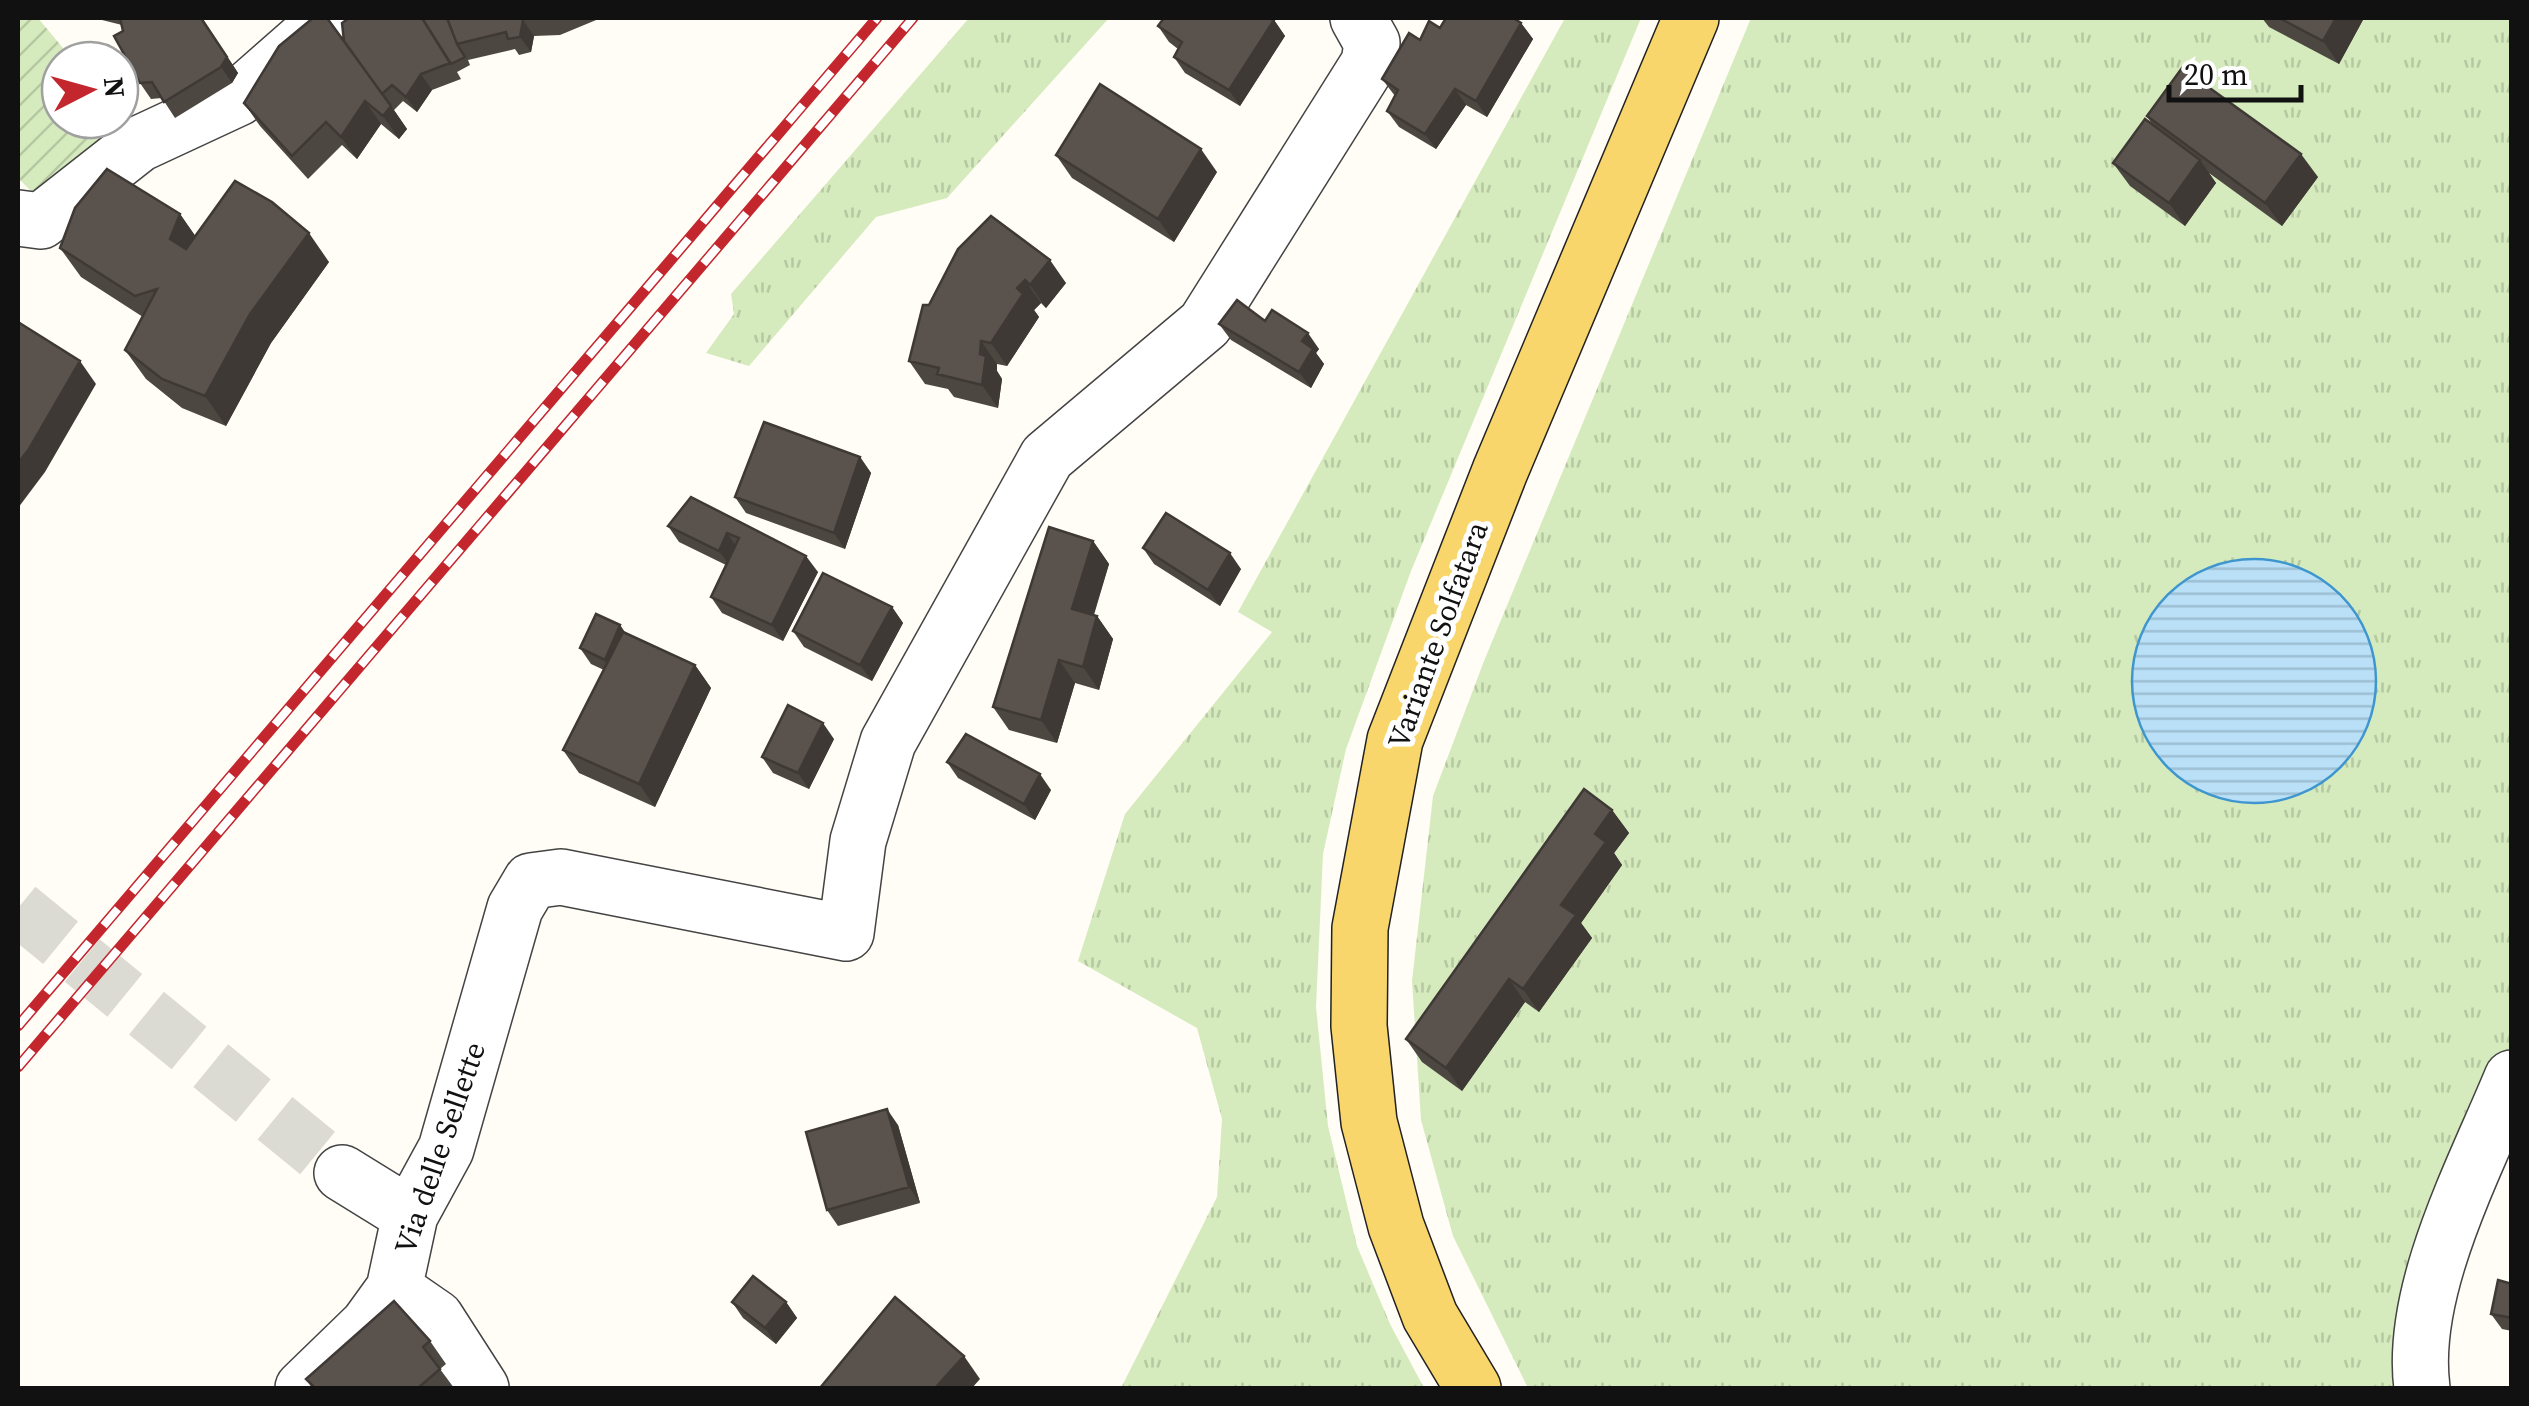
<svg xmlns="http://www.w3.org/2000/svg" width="2529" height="1406" viewBox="0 0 2529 1406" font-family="'Source Serif 4',serif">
<defs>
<pattern id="grass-tufts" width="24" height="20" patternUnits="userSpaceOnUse" patternTransform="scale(2.5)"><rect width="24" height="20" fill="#d5ebbd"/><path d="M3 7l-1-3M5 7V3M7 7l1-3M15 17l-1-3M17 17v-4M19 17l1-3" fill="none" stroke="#b6c8a1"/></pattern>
<pattern id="garden-furrows" width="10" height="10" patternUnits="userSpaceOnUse" patternTransform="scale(2.5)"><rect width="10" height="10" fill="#d5ebbd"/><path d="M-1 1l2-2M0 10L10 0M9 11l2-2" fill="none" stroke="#b6c8a1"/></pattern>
<pattern id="water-rules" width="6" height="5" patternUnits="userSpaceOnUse" patternTransform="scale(2.5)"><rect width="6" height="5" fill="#b9e0f7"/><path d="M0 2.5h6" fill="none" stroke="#9ebfd3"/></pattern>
</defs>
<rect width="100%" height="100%" fill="#fffdf5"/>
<!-- grass -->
<path fill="url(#grass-tufts)" d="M969,18H1109L947,198L876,217L749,366L706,353L734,314L731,294Z
M1565,18H1641L1411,571L1346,749L1323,854L1316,1007L1328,1126L1357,1246L1390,1324L1424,1388H1121L1217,1197L1222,1119L1197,1028L1078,961L1125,814L1272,632L1238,612Z
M1751,18H2511V1044L2420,1258L2408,1388H1528L1453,1236L1421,1120L1412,981L1433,796L1484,661Z"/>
<!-- garden -->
<path fill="url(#garden-furrows)" d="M18,18H38L73,60H60V120H120V116L125,121L41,201L18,178Z"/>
<!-- water -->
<path fill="url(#water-rules)" stroke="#3f96cf" stroke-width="2.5" d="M2132 681a122 122 0 1 1 244 0a122 122 0 1 1-244 0Z"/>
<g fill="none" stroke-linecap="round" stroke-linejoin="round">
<!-- minor-tunnel -->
<path stroke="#dbdad3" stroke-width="55" stroke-dasharray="55 28" stroke-linecap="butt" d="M18,908L342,1173"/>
<defs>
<path id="minor" d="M18,218L41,221L139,144L238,98L329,18
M342,1173L410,1215
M394,1289L436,1318L481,1388
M303,1388L368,1325L394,1289L410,1215L446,1149L515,908L531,881L561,877L846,933L858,841L888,742L1047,457L1205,324L1369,63L1372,43L1358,18
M2422,1388C2409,1290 2475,1168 2512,1078"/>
<path id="major" d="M1473,1388L1430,1316L1396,1226L1369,1122L1359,1026L1360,928L1395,740L1500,471L1691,18"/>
</defs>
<!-- minor casing -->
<use href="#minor" stroke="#444" stroke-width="58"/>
<!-- major casing -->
<use href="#major" stroke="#222" stroke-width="58"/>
<!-- minor -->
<use href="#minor" stroke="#fff" stroke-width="55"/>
<!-- major -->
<use href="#major" stroke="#f9d66b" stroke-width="55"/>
<defs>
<path id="rail" d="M18,1026L877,18
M18,1067L913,18"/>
</defs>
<!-- rail casing -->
<use href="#rail" stroke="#c4262e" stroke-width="11"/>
<!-- rail -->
<use href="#rail" stroke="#fff" stroke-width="8" stroke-dasharray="22" stroke-linecap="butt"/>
</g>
<!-- wall -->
<path fill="#4d4742" d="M100,18H202L238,73L232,83L175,118L162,98L151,99L140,83L122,25L102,20Z
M349,18H601L560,35L534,36L531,52L519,55L515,49L468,60L470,65L457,72L461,79L432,90L417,112L403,101L394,110L407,129L399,139L381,124L357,159L342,145L308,179L260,126L244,103L344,41Z
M2262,18H2364L2339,64L2269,27Z
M1274,20L1285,36L1240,106L1185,73L1174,57L1178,49L1169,42L1158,26Z
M1521,23L1533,39L1487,117L1466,105L1436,149L1399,127L1387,111L1395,96L1382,79L1420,40L1440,28Z
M2147,116L2318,177L2282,226L2209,173L2216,183L2185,226L2130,186L2113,163L2153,126Z
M1056,155L1217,172L1174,242L1072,178Z
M180,214L195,236L329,262L271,343L226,426L182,408L146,379L125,350L143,317L81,277L60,248Z
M958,249L1066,283L1046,308L1041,303L1034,310L1039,317L1007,366L997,364V371L1002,379L998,408L954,397L948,389L925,384L909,361L929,305Z
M1265,321L1319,349L1316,353L1324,364L1311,388L1231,340L1219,324Z
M860,457L871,473L845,549L746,513L735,497Z
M691,497L818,572L783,641L722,613L711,597L726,565L679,542L668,526Z
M1093,541L1109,564L1094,615L1097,616L1113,639L1099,690L1075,683L1057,743L1009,730L993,707Z
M1143,548L1241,569L1220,606L1154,564Z
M892,607L903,623L872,681L804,647L793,631Z
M620,625L625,633L695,665L711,688L655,807L579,773L563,750L604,670L591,664L580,648Z
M834,739L809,789L773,773L762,757Z
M947,762L1051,790L1035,820L958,778Z
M1612,810L1629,833L1614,853L1622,865L1581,923L1592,938L1539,1012L1525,1002L1462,1091L1422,1062L1406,1039Z
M898,1125L920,1203L838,1226L827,1210Z
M2512,1284V1331L2502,1329L2491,1314Z
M732,1302H786L797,1318L776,1344L743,1318Z
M430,1341L446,1364L440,1369L454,1388H312L306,1379Z"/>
<!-- shaded-wall -->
<path fill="#3f3936" d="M2336,18H2364L2339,64L2323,41Z
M523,20L534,36L531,52L520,37Z
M1274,20L1285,36L1240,106L1229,90Z
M204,21L238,73L232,83L221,67Z
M1521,23L1533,39L1487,117L1476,101Z
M421,74L432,90L417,112L406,97Z
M1455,89L1466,105L1436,149L1425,134Z
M365,101L381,124L357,159L341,137Z
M391,106L407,129L399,139L383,116Z
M1201,149L1217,172L1174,242L1158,219Z
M2301,154L2318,177L2282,226L2265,203Z
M2200,160L2216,183L2185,226L2169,203Z
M180,214L201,244L191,268L170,239Z
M309,233L329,262L271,343L226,426L205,396L250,314Z
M1050,260L1066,283L1046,308L1030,285Z
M1025,280L1041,303L1034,310L1039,317L1007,366L991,343L1017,288Z
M1308,333L1319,349L1316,353L1324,364L1311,388L1299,372L1302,341Z
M981,341L997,364V371L1002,379L998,408L982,385Z
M80,361L96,384L45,472L18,508V463Z
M860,457L871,473L845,549L834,533Z
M727,533L738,549L730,566L719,551Z
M1093,541L1109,564L1088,632L1072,609Z
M1230,553L1241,569L1220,606L1208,590Z
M806,556L818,572L783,641L772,625Z
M892,607L903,623L872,681L860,665Z
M1097,616L1113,639L1099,690L1083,667Z
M620,625L631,641L616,676L605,660Z
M1059,660L1075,683L1057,743L1041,720Z
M695,665L711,688L655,807L639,784Z
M823,723L834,739L809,789L798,773Z
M1040,774L1051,790L1035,820L1024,804Z
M1612,810L1629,833L1614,853L1622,865L1581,923L1592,938L1539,1012L1523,989L1595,834Z
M1509,979L1525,1002L1462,1091L1446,1068Z
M887,1109L898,1125L920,1203L909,1187Z
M786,1302L797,1318L776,1344L765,1328Z
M964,1356L980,1379L972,1388H935Z"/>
<!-- building -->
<path fill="#5a524d" stroke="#3f3936" stroke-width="2.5" d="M120,18H201L227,57L221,67L164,102L152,82L140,83L114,36L123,31Z
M313,18H327L391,106L383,116L365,101L341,137L326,122L292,156L244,103L279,46Z
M349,18H422L450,63L421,74L406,97L392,85L382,94L344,41L342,23Z
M422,18H447L457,44L465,57L451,64Z
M447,18H521L523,20L520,37L508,39L506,32L457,44Z
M1164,18H1268L1274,20L1229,90L1174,57L1182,42L1158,26Z
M1446,18H1513L1521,23L1476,101L1455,89L1425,134L1387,111L1398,90L1382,79L1409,33L1420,40L1429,21L1440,28Z
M2279,18H2336L2323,41Z
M2182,68L2301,154L2265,203L2147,116Z
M1100,84L1201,149L1158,219L1056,155Z
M2145,119L2200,160L2169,203L2113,163Z
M107,169L180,214L170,239L186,249L235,181L272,202L309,233L250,314L205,396L162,379L125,350L157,289L135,296L60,248L75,208Z
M991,216L1050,260L1030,285L1025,280L1017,288L1023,294L991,343L981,341L980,354L986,356L982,385L937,374L939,368L909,361L923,305H929L958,249Z
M1237,300L1265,321L1272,310L1308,333L1302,341L1313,349L1299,372L1219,324Z
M18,322L80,361L29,449L18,463Z
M764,422L860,457L834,533L735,497Z
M691,497L806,556L772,625L711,597L739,538L727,533L719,551L668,526Z
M1166,513L1230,553L1208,590L1143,548Z
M1049,527L1093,541L1072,609L1097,616L1083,667L1059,660L1041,720L993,707Z
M823,573L892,607L860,665L793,631Z
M596,614L620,625L605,660L580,648Z
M623,632L695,665L639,784L563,750Z
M788,705L823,723L798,773L762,757Z
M966,734L1040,774L1024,804L947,762Z
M1584,789L1612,810L1595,834L1606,842L1561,905L1576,915L1523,989L1509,979L1446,1068L1406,1039Z
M887,1109L909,1187L827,1210L806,1132Z
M753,1276L786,1302L765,1328L732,1302Z
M2498,1280L2512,1284V1318L2491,1314Z
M895,1297L964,1356L935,1388H820Z
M394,1301L430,1341L423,1347L440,1369L418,1388H315L306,1379Z"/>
<g text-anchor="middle" stroke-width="10" stroke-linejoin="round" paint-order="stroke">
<!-- street labels -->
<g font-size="30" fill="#111" stroke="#fff">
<text transform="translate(1438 635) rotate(-70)" y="10">Variante Solfatara</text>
<text transform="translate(440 1148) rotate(-71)" y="10">Via delle Sellette</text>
</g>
</g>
<!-- border -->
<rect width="2529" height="1406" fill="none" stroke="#111111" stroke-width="40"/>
<!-- north arrow -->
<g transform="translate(90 90) rotate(84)"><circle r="48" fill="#ffffff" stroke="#a0a0a0" stroke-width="2.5"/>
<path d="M0-8L18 38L0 25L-18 38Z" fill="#c4262e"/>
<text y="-15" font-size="28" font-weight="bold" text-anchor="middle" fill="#111111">N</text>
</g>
<!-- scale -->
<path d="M2169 85v15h132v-15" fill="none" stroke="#111111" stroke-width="5"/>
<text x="2184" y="85" font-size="30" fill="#111111" stroke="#ffffff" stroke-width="8" paint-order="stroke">20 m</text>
</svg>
